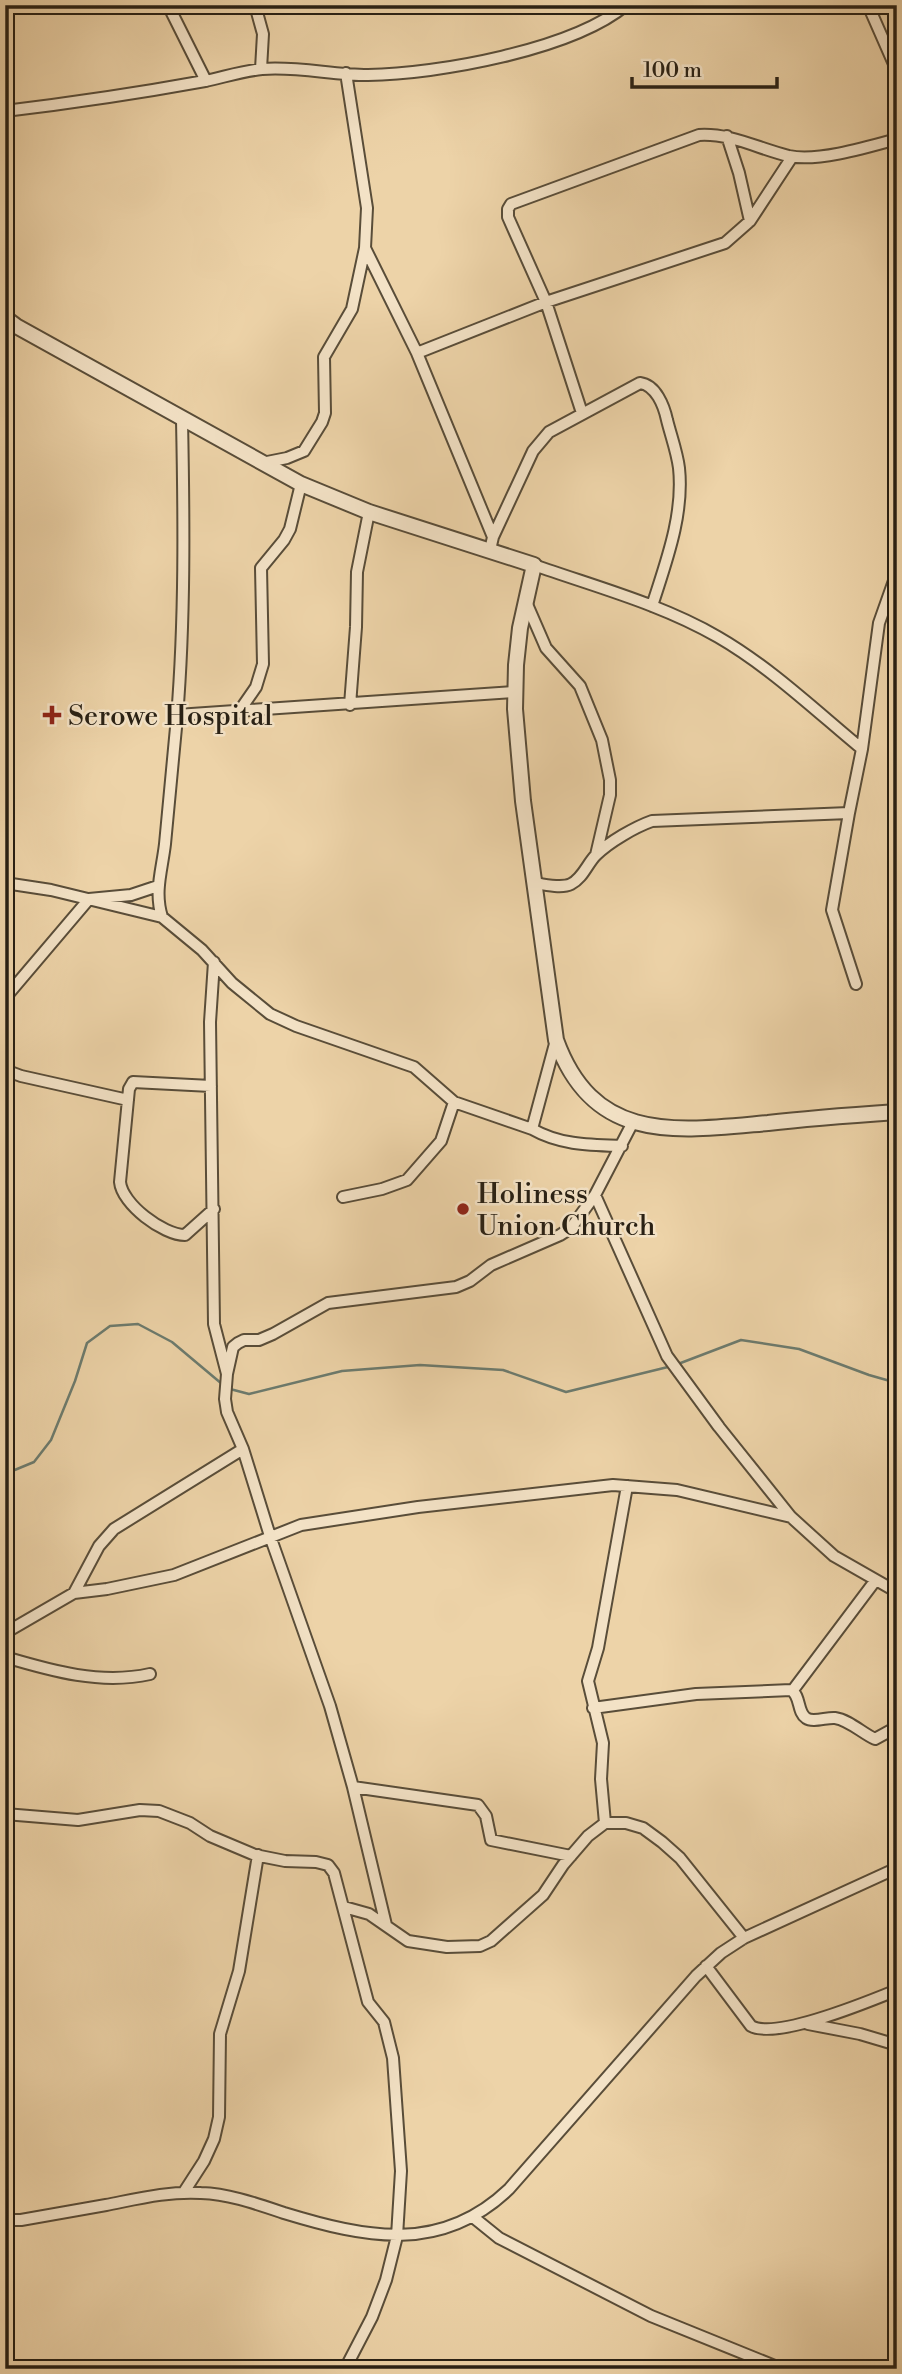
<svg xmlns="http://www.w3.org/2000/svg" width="902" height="2374" viewBox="0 0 902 2374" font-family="'Libre Bodoni',serif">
<rect width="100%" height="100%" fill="#edd3a8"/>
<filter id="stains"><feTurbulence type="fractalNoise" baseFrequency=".00286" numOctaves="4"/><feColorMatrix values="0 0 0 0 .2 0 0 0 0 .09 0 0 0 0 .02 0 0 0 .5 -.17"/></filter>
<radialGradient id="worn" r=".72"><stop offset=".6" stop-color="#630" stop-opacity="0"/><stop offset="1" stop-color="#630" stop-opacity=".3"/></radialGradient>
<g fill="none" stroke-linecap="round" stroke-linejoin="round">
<!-- stream -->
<path stroke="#6c7b6e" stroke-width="2.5" d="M678,1364L741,1340L799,1349L869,1375L897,1383
M230,1389L249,1394L342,1371L420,1365L503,1370L566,1392L672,1366
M5,1474L34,1462L51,1440L75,1381L87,1343L110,1326L138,1324L172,1342L222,1384"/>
<defs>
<path id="minor" d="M168,5L206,81
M255,5L263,34L261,69
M868,5L897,71
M346,73L367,208L365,248L417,353L493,537L490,550
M5,111C72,103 139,93 205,81C224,77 243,71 262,69C298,66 332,75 368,75C437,74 572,50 626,5
M727,136L739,173L750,221
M417,353L546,302L725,243L750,221L792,157
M582,413L546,302L508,217V209L511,204L699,135C731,133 759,149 789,156C818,162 868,147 897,139
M262,463L287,458L304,451L322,422L325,413L324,357L352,309L365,248
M493,537L533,451L549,432L640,383C656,385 664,406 667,420C671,436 677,452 679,468C684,515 666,562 652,606
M534,565C596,587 661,604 718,637C770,667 816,711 862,749
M526,602L546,648L580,686L602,740L610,780V795L596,855
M350,705L356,627L357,572L369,512
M238,713L256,687L263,664L261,568L284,540L290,529L301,484
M177,715L515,692
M849,813L832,910L856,984
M5,883L51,890L162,917L202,950L232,983L270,1014L296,1026L414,1067L454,1102L532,1129L556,1040
M533,883C544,884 561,889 571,884C583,878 587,864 596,855C609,842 635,827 652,821L849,813L862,749L879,623L896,575L897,566
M162,917C154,892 162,870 165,844C169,802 173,760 177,717C185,619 184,519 182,420
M214,962L210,1022L214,1324L227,1374L225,1399L227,1412L243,1449L270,1536L330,1706L353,1787L386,1925
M5,998L89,899L131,895L158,886
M5,1070L21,1076L128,1100
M211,1086L133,1082L129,1089L120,1182C122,1204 163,1235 185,1235L214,1209
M633,1122L595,1195L667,1356L719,1427L791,1517L834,1556L897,1592
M532,1129C560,1145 589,1145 622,1146
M343,1197L382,1189L407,1180L441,1141L454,1102
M227,1374L233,1347L238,1343L244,1340H259L273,1334L328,1303L456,1287L470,1281L491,1265L560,1235L571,1228L595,1195
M74,1593L99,1546L114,1529L243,1449
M5,1633L74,1593L107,1589L174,1575L301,1525L418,1507L613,1485L677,1490L791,1517
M5,1657C52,1671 101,1685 150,1674
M793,1690L875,1581
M593,1708L696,1694L791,1690C801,1696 797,1712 806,1718C813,1723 827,1717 835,1718C849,1720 862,1733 875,1739L897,1727
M353,1787L478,1805L486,1816L491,1840L571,1856
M5,1814L78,1820L140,1810L159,1811L190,1823L210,1836L255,1855L285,1861L316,1862L328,1865L334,1873L368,2002L384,2022L393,2058L401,2171L397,2236L386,2280L372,2317L345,2369
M605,1823L601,1779L603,1743L588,1681L598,1648L627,1486
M344,1907L369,1914L408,1941L447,1947L480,1946L491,1941L543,1895L563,1865L588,1836L605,1823H626L643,1828L662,1842L680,1858L744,1938
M706,1966L751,2026C776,2040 870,2001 897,1990
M808,2024L860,2034L897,2045
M184,2192L204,2161L214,2139L219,2117L220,2034L239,1971L258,1855
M473,2217L499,2238L651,2316L782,2369
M5,2220H21C49,2215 77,2210 106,2205C137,2199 168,2191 201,2193C230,2194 257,2204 284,2213C366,2238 441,2254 509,2189L696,1976L721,1953L744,1938L897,1868"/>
<path id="tertiary" d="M5,315L8,320L16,326L301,484L369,512L534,565L520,628L516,665L515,709L523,801L556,1040C594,1145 677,1131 768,1123C811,1118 854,1115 897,1112"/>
</defs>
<!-- minor casing -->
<use href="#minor" stroke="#594d39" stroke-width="14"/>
<!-- tertiary casing -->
<use href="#tertiary" stroke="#594d39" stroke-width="18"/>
<!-- minor -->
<use href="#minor" stroke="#f3e2c6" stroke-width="10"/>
<!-- tertiary -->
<use href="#tertiary" stroke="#f3e2c6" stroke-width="14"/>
</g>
<!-- markers -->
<g fill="#8f2418" stroke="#f3e2c6" stroke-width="2.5">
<path d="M48.5 704.5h7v7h7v7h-7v7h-7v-7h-7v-7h7z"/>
<circle cx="463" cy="1209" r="7"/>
</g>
<g text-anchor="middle" stroke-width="5" stroke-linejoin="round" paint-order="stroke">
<!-- poi labels -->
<g font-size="28" fill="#282014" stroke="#f3e2c6" text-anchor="start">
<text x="68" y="725">Serowe Hospital</text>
<text x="477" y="1203">Holiness<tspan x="477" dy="32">Union Church</tspan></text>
</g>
</g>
<!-- margin -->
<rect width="902" height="2374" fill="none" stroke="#edd3a8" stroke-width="28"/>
<rect x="7" y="7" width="888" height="2360" fill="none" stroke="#282014" stroke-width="3.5"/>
<rect x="14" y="14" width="874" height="2346" fill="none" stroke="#282014" stroke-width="2"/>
<!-- scale -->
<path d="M632 77v10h145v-10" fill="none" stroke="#282014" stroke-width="3.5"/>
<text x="643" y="77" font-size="21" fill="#282014" stroke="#f3e2c6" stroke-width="5" paint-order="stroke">100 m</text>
<rect width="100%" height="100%" filter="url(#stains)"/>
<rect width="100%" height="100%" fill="url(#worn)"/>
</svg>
